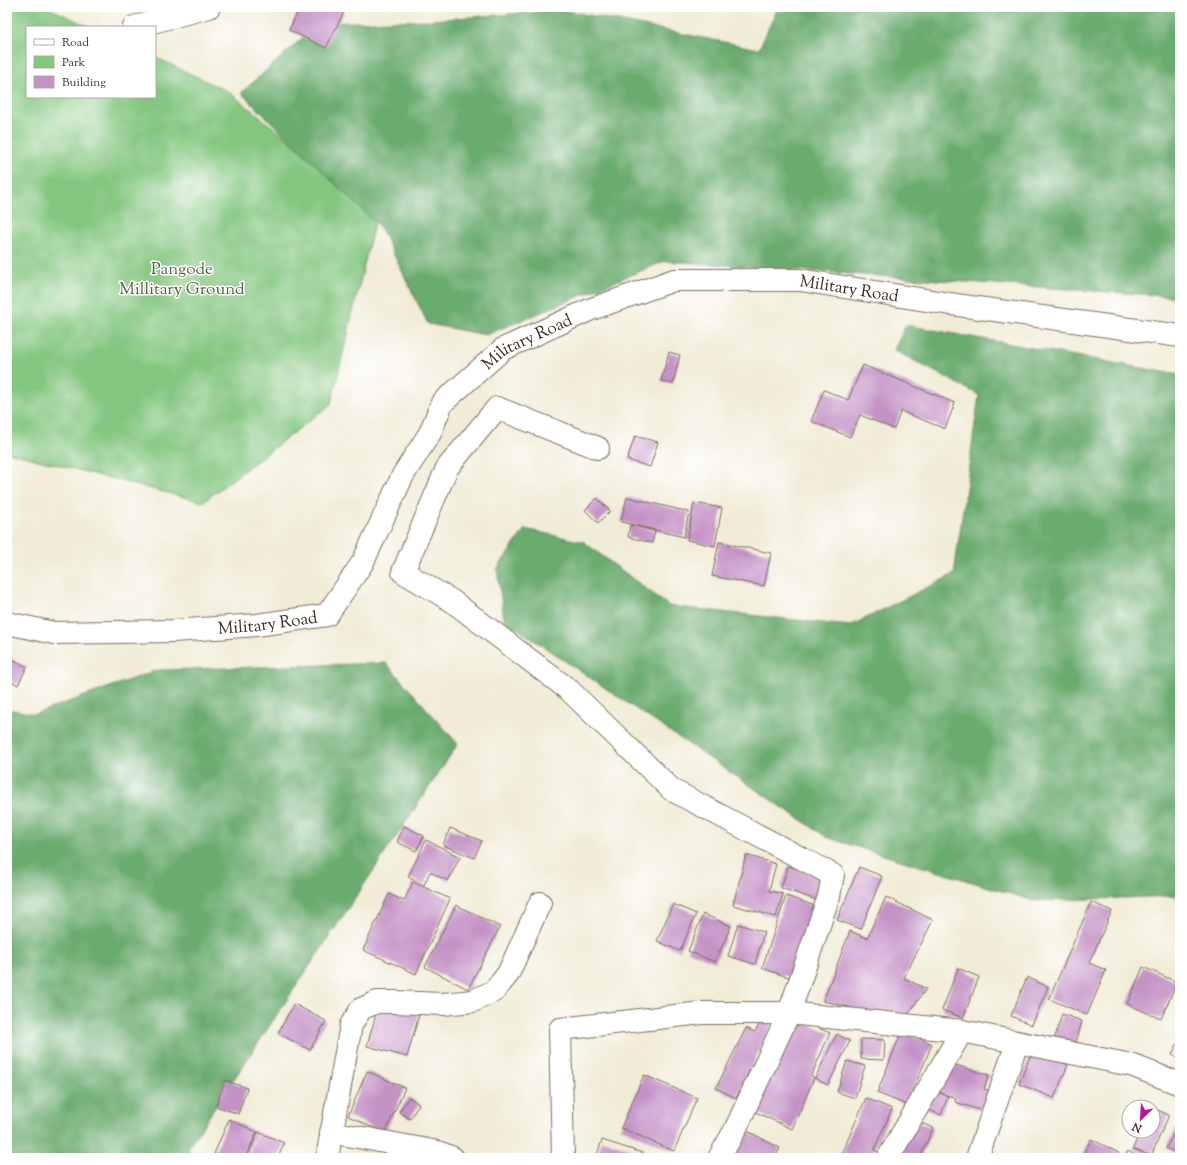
<svg xmlns="http://www.w3.org/2000/svg" width="1187" height="1165" viewBox="0 0 1187 1165" font-family="'Sorts Mill Goudy',serif">
<rect width="100%" height="100%" fill="#fff"/>
<filter id="ink" filterUnits="userSpaceOnUse"><feTurbulence type="fractalNoise" baseFrequency=".025" numOctaves="2"/><feDisplacementMap in="SourceGraphic" scale="8" xChannelSelector="R" yChannelSelector="G"/><feConvolveMatrix kernelMatrix="1 2 1 2 8 2 1 2 1" color-interpolation-filters="sRGB"/></filter>
<filter id="wash" filterUnits="userSpaceOnUse"><feTurbulence type="fractalNoise" baseFrequency=".012" numOctaves="4" result="noise"/><feDisplacementMap in="SourceGraphic" scale="16" xChannelSelector="R" yChannelSelector="G"/><feGaussianBlur stdDeviation="0.9" result="paint"/><feColorMatrix in="noise" values="0 0 0 0 0 0 0 0 0 0 0 0 0 0 0 0 0 1.4 0 .05"/><feComposite in="paint" operator="in"/></filter>
<g filter="url(#wash)">
<rect width="100%" height="100%" fill="#f1ecd7"/>
<!-- green -->
<path fill="#83c67f" stroke="#5f784e" d="M7,7H47L90,27H27V97H155V57L229,92L377,211L331,404L203,502L7,452Z"/>
<!-- forest -->
<path fill="#6aab6e" stroke="#526a46" d="M778,7H1180V297L665,261L486,335L428,324L380,227L241,93L319,23L431,20L563,10L759,49Z
M906,325L1180,375V896L1034,901L828,838L504,620L497,569L525,529L584,542L669,606L850,626L954,574L979,395L894,350Z
M386,663L458,744L188,1148L192,1158H7V709L35,714L157,670Z"/>
<g id="blocks">
<!-- building -->
<path fill="#c493c6" d="M300,7H334L344,12L326,48L289,30Z
M669,352L680,355L673,384L661,381Z
M863,365L955,403L945,429L901,411L894,429L860,415L850,437L811,421L824,390L848,400Z
M635,436L658,442L650,467L627,460Z
M627,497L689,512L684,537L621,522Z
M597,498L610,511L598,523L585,510Z
M694,503L722,508L715,546L687,540Z
M630,525L655,531L652,543L628,537Z
M719,542L771,553L764,586L712,576Z
M7,657H8L27,667L18,685L7,679Z
M404,826L424,836L416,851L397,842Z
M450,828L482,841L474,858L443,845Z
M426,840L460,857L448,881L430,872L424,885L408,877Z
M746,855L776,864L769,891L783,894L776,917L733,905Z
M788,866L824,877L817,900L781,888Z
M859,867L882,876L861,929L837,920Z
M413,882L450,899L416,974L363,950L389,894L404,901Z
M786,896L818,907L794,979L762,968Z
M886,897L933,920L904,978L926,989L904,1020L823,1001L850,931L867,938Z
M1091,902L1112,911L1089,963L1106,970L1087,1015L1049,999Z
M673,904L696,914L680,951L657,941Z
M456,905L500,927L468,989L425,967Z
M703,914L731,926L715,962L688,951Z
M738,924L764,932L755,964L728,956Z
M1143,967L1177,982L1161,1019L1127,1004Z
M958,968L979,977L963,1018L942,1010Z
M1027,977L1048,987L1032,1025L1011,1016Z
M379,1003L419,1015L407,1057L367,1046Z
M294,1004L326,1021L310,1050L278,1033Z
M1062,1014L1082,1021L1075,1046L1054,1040Z
M793,1017L830,1033L811,1076L815,1078L837,1034L850,1041L828,1085L814,1078L792,1129L751,1110Z
M762,1018L773,1023L736,1098L716,1088L746,1028L755,1032Z
M902,1031L932,1044L907,1105L877,1093Z
M1180,1038V1059L1172,1055Z
M861,1039L885,1040L884,1060L861,1059Z
M1032,1051L1068,1065L1054,1098L1019,1084Z
M847,1061L865,1066L855,1098L837,1092Z
M949,1063L989,1075L984,1089L995,1092L989,1113L955,1102L956,1098L940,1093Z
M367,1071L405,1088L385,1133L348,1116Z
M644,1075L697,1098L674,1151L621,1128Z
M225,1080L247,1088L238,1114L216,1106Z
M930,1089L948,1096L941,1115L923,1108Z
M409,1097L419,1104L410,1119L399,1112Z
M866,1098L892,1109L874,1150L883,1154L881,1158H853L842,1153Z
M1153,1108L1169,1115L1151,1156L1133,1149L1140,1131H1153Z
M908,1117L933,1128L920,1158H891Z
M229,1119L257,1132L245,1158H222L214,1154Z
M1180,1121V1155L1166,1148Z
M740,1127L780,1148L775,1158H724Z
M258,1132L284,1143L278,1158H247Z
M1091,1139L1119,1153L1116,1158H1081Z
M602,1140L658,1158H596Z
M1128,1151L1141,1158H1124Z"/>
</g>
</g>
<g filter="url(#ink)">
<use href="#blocks" fill-opacity="0" stroke="#7b6e5f" stroke-width="1"/>
<g fill="none" stroke-linecap="round" stroke-linejoin="round">
<defs>
<g id="minor">
<path d="M134,27L209,7"/>
<path id="s1" d="M7,623L54,633L173,631L257,625L327,615L363,562L403,475L430,433L442,403L503,349L589,310L674,280H800L957,305L1180,336"/>
<path d="M331,1132L438,1152L453,1158"/>
<path d="M327,1158L351,1025L361,1009L377,1002H394L443,1004L473,1001L494,991L508,974L540,903"/>
<path d="M563,1158L560,1029L702,1013H789L829,896L833,875L672,790L569,690L452,601L403,572L447,468L497,408L598,448"/>
<path d="M719,1158L735,1130L789,1013L962,1031L1131,1065L1180,1084"/>
<path d="M888,1158L962,1031"/>
<path d="M977,1158L1017,1043"/>
</g>
</defs>
<!-- minor casing -->
<use href="#minor" stroke="#7b6e5f" stroke-width="24"/>
<!-- minor -->
<use href="#minor" stroke="#fff" stroke-width="22"/>
</g>
</g>
<g text-anchor="middle" stroke-width="3" stroke-linejoin="round" paint-order="stroke">
<!-- park labels -->
<g font-size="17" fill="#546140" stroke="#fff">
<text x="182" y="274">Pangode<tspan x="182" dy="20">Millitary Ground</tspan></text>
</g>
<!-- street labels -->
<g font-size="17" fill="#3b2a1e" stroke="#fff">
<text dy="6" stroke="none"><textPath href="#s1" startOffset="1006">Military Road</textPath></text>
<text dy="6" stroke="none"><textPath href="#s1" startOffset="670">Military Road</textPath></text>
<text dy="6" stroke="none"><textPath href="#s1" startOffset="262">Military Road</textPath></text>
</g>
</g>
<!-- margin -->
<rect width="1187" height="1165" fill="none" stroke="#fff" stroke-width="24"/>
<!-- legend -->
<rect x="26" y="26" width="130" height="72" fill="#ffffff" stroke="#b1aaa5"/>
<rect x="34" y="39" width="20" height="6" fill="#ffffff" stroke="#b1aaa5"/>
<text x="62" y="46" font-size="12" fill="#3b2a1e">Road</text>
<rect x="34" y="56" width="20" height="12" fill="#83c67f" stroke="#b1aaa5"/>
<text x="62" y="66" font-size="12" fill="#3b2a1e">Park</text>
<rect x="34" y="76" width="20" height="12" fill="#c493c6" stroke="#b1aaa5"/>
<text x="62" y="86" font-size="12" fill="#3b2a1e">Building</text>
<!-- north arrow -->
<g transform="translate(1141 1119) rotate(205)"><circle r="19" fill="#ffffff" stroke="#b1aaa5"/>
<path d="M0-3L7 15L0 10L-7 15Z" fill="#b5179e"/>
<text y="-6" font-size="11" font-weight="bold" text-anchor="middle" fill="#3b2a1e">N</text>
</g>
</svg>
